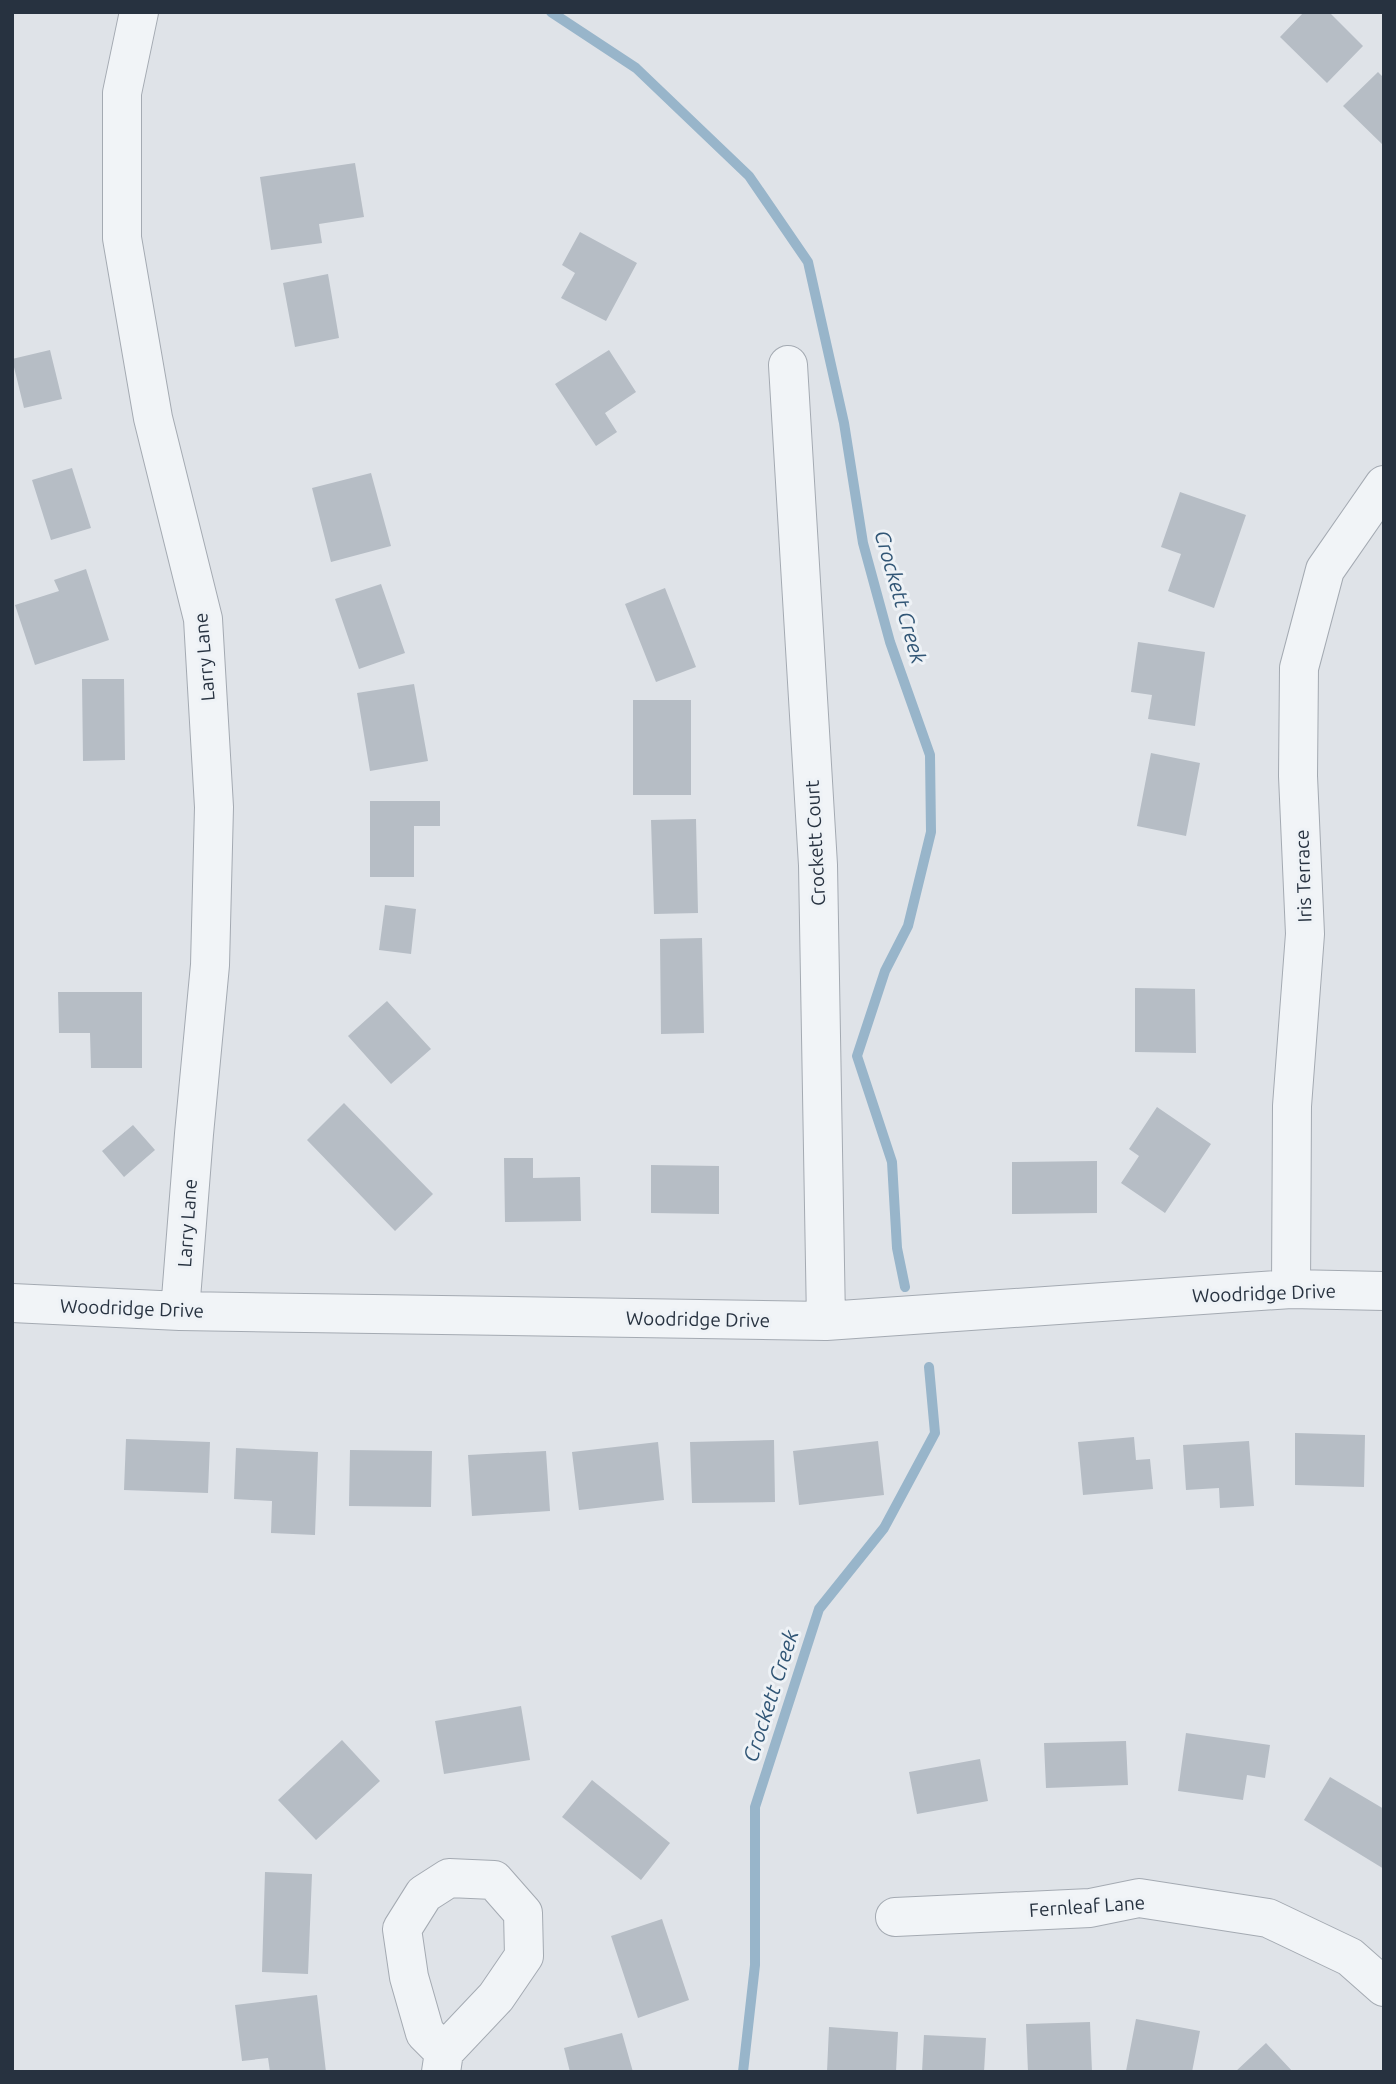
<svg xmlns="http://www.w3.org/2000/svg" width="1396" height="2084" viewBox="0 0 1396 2084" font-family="Ubuntu,sans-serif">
<rect width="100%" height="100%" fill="#dfe3e8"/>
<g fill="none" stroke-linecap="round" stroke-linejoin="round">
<!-- stream -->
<path stroke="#98b5ca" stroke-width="10" d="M551,12L636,68L749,176L808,262L844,423L863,543L890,642L930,755L931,832L908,926L885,971L857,1056L892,1162L897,1248L905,1287
M743,2072L755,1965V1807L819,1609L884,1528L935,1433L929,1367"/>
</g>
<!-- building -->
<path fill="#b6bdc5" d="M1304,12H1329L1363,46L1327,83L1280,37Z
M1378,72L1384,78V146L1343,106Z
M355,163L364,217L319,224L322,243L271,250L260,177Z
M580,232L637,263L606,321L561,298L575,273L562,265Z
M328,274L339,338L295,347L283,283Z
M50,350L62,399L24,408L12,359Z
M609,350L636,392L605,413L617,432L596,446L555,384Z
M72,468L91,528L51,540L32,480Z
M371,473L391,546L331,562L312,488Z
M1180,492L1246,515L1214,608L1168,591L1181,554L1161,547Z
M86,569L109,640L35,665L15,605L59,591L54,580Z
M381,584L405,653L359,669L335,599Z
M665,588L696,667L656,682L625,604Z
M1138,642L1205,652L1195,726L1148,719L1152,695L1131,692Z
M82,679H124L125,760L83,761Z
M414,684L428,761L370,771L357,693Z
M633,700H691V795H633Z
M1151,753L1200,763L1186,836L1137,826Z
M370,801H440V826H414V877H370Z
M696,819L698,913L654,914L651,820Z
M385,905L416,909L411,954L379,950Z
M702,938L704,1033L661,1034L660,939Z
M1135,988L1195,989L1196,1053L1135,1052Z
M58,992H142V1068H91L90,1033H59Z
M387,1001L431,1049L391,1084L348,1036Z
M344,1103L433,1194L395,1231L307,1140Z
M1157,1107L1211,1144L1165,1213L1121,1183L1139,1156L1129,1149Z
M133,1125L155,1150L124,1177L102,1151Z
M504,1158H533V1178L580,1177L581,1221L505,1222Z
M1097,1161V1213L1012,1214V1162Z
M651,1165L719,1166V1214L651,1213Z
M1295,1433L1365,1435L1364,1487L1295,1485Z
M1134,1437L1136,1460L1150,1459L1153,1489L1083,1495L1078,1442Z
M126,1439L210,1442L208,1493L124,1490Z
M774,1440L775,1502L692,1503L690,1442Z
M878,1441L884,1495L799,1505L793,1451Z
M1249,1441L1254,1506L1220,1508L1219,1488L1186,1490L1183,1445Z
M658,1442L664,1500L579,1510L572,1452Z
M236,1448L318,1452L315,1535L271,1533L272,1501L234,1499Z
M350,1450L432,1451L431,1507L349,1506Z
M546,1451L550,1511L472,1516L468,1455Z
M521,1706L530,1760L444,1774L435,1721Z
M1186,1733L1270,1745L1265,1778L1247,1775L1243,1800L1178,1791Z
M342,1740L380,1781L316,1840L278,1800Z
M1126,1741L1128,1785L1046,1788L1044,1743Z
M980,1759L988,1801L917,1814L909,1772Z
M1330,1777L1384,1809V1869L1304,1820Z
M592,1780L670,1843L641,1880L562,1817Z
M265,1872L312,1874L308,1974L262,1972Z
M662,1919L689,2000L638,2018L611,1936Z
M317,1995L326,2072H270L268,2058L242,2061L235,2005Z
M1136,2019L1200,2031L1192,2072L1126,2071Z
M1090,2022L1092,2072H1028L1026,2024Z
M829,2027L898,2032L896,2072H827Z
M622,2033L633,2072H570L564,2048Z
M924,2035L986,2038L984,2072H922Z
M1266,2043L1293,2072H1235Z"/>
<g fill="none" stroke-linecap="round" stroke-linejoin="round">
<defs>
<path id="street" d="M139,12L122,93V238L153,418L203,619L214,807L210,965L194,1134L180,1311
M788,365L818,865L826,1321
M1291,1289L1292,1106L1305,934L1298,776L1299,668L1325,570L1384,485
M12,1303L180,1311L826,1321L1291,1289L1384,1291
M895,1917L1090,1908L1139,1898L1268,1918L1350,1957L1384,1987
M441,2072L444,2052L496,1997L524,1956L523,1913L494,1880L449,1878L424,1894L402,1929L409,1977L425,2033L444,2052"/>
</defs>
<!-- street casing -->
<use href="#street" stroke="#a4aab2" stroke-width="40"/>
<!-- street -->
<use href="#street" stroke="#f1f4f7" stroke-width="38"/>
</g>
<g text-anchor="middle" stroke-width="6" stroke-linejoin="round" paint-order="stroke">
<!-- street labels -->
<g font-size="19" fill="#273240" stroke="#eef2f6">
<text transform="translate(204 657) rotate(-95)" y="7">Larry Lane</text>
<text transform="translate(815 843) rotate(-93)" y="7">Crockett Court</text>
<text transform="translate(1303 876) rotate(-92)" y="7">Iris Terrace</text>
<text transform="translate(187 1223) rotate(-86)" y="7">Larry Lane</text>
<text transform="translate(1264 1293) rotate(-2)" y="7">Woodridge Drive</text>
<text transform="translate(132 1308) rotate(2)" y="7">Woodridge Drive</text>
<text transform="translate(698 1319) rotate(1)" y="7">Woodridge Drive</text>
<text transform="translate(1087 1906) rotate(-4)" y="7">Fernleaf Lane</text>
</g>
<!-- water labels -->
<g font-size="21" font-style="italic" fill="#305575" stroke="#eef2f6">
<text transform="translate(900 597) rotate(74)" y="7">Crockett Creek</text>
<text transform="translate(771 1696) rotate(-72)" y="7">Crockett Creek</text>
</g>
</g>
<!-- border -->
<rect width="1396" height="2084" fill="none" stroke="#273240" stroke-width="28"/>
</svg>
